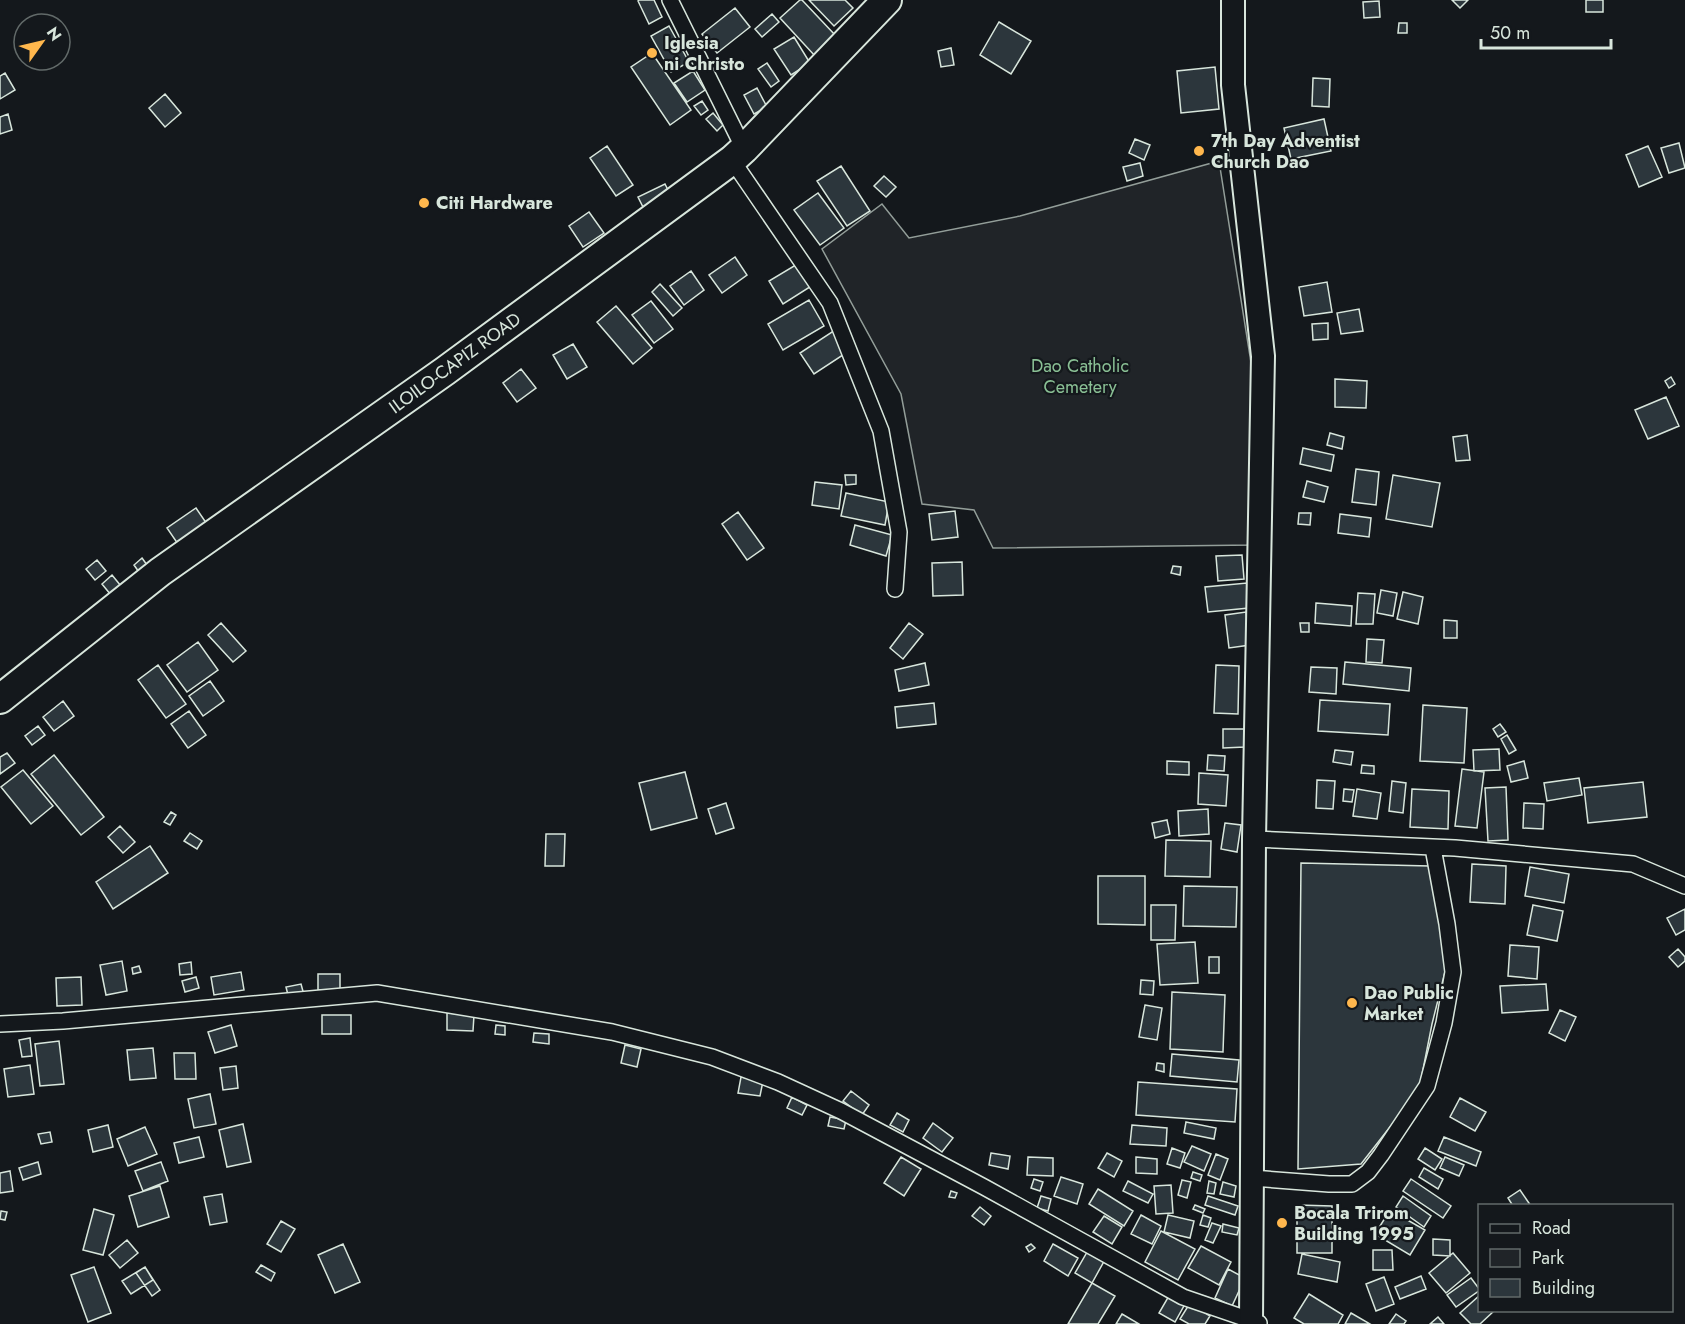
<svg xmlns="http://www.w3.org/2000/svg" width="1685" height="1324" viewBox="0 0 1685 1324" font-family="Jost,sans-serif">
<rect width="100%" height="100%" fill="#14181c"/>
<!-- green -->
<path fill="#202428" stroke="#939e99" stroke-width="1.5" d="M1219,161L1252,369L1254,545L993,548L974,510L922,504L901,394L822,249L882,204L909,238L1020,216Z"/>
<!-- building -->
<path fill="#2c363c" stroke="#d8e6dc" stroke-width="1.5" d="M639,0H654L662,17L649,24L638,1Z
M800,0H802L836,36L815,56L780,18Z
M809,0H845L853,8L834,26Z
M1452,0H1468L1460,8Z
M1586,0H1603V12H1586Z
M1379,1L1380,17L1364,18L1363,2Z
M735,8L750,27L717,53L702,34Z
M772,14L779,22L762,37L755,29Z
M999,22L1031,41L1011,74L980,55Z
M1399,23H1407V33H1398Z
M669,26L689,62L671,72L651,36Z
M794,37L810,63L791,75L774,49Z
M951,48L954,65L941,67L938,51Z
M652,53L691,110L670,125L631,67Z
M767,63L779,81L771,87L758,69Z
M1215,67L1219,109L1181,113L1177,71Z
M693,71L705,90L687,102L674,83Z
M5,73L15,90L0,99V76Z
M1313,78L1330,79L1329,107L1312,106Z
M757,88L767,107L754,114L744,95Z
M165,94L181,113L165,127L149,108Z
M702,101L708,110L701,115L694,106Z
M713,113L723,125L717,131L706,119Z
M8,114L12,130L0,134V117Z
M1324,119L1331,151L1291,159L1284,128Z
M1135,139L1150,145L1144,160L1129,153Z
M1679,143L1685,168L1669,173L1661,148Z
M607,146L633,185L616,196L590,158Z
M1648,146L1662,177L1639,187L1626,155Z
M1140,163L1143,176L1127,181L1123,167Z
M841,166L870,211L847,226L817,181Z
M884,176L896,187L886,197L874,186Z
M665,184L670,194L643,207L638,197Z
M818,193L844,228L820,245L794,210Z
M589,212L604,233L583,247L569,226Z
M735,257L747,275L722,293L709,275Z
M799,263L813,285L783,304L769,281Z
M691,271L704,290L684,305L670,286Z
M1327,282L1332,312L1304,316L1299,287Z
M660,284L682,308L673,316L652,292Z
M809,300L824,326L783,350L768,324Z
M651,301L673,329L654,343L632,315Z
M616,306L652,348L633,364L597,322Z
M1359,309L1363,331L1341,334L1337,313Z
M1328,323V339L1313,340L1312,324Z
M835,330L849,351L814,374L800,353Z
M573,344L587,367L567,379L553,355Z
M521,369L536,388L517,402L503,383Z
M1671,377L1675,384L1669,388L1665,381Z
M1335,379L1367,381L1366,408L1335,407Z
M1666,397L1679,426L1648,439L1635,410Z
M1330,433L1344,437L1342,449L1327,445Z
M1467,435L1470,460L1456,461L1453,437Z
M1303,448L1334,455L1331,471L1300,464Z
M1356,469L1379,472L1376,505L1352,502Z
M845,475H856V484L846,485Z
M1393,475L1440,483L1432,527L1386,519Z
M1307,481L1328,487L1324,502L1303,497Z
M815,482L842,485L839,509L812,505Z
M846,493L889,502L885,525L841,516Z
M196,508L209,527L180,547L167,528Z
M955,511L958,537L932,540L929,514Z
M738,512L764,548L747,560L722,524Z
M1299,513H1311L1310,525L1298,524Z
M1340,514L1371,518L1369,537L1338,533Z
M855,525L892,535L886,556L850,545Z
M1242,555L1244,579L1218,581L1216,556Z
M142,558L150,569L141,575L134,565Z
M97,560L106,571L95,580L86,569Z
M962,562L963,595L933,596L932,563Z
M1173,566L1181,567L1180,575L1171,573Z
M112,575L125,591L115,600L102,584Z
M1247,583L1249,608L1208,612L1205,587Z
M1381,590L1397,593L1393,616L1377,613Z
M1403,592L1423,597L1418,624L1397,619Z
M1358,593L1375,594L1373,624H1356Z
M1316,603L1352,606L1351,626L1315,623Z
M1246,612L1250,645L1229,648L1225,615Z
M1444,620L1457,621V638H1444Z
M221,623L246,651L233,662L208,635Z
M909,623L923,634L903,659L890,648Z
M1300,623H1309V632H1301Z
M1367,639L1384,640L1382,663L1366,662Z
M198,642L218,670L187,692L167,665Z
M1345,662L1411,668L1409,691L1343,684Z
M925,663L929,685L899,691L895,670Z
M158,665L186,704L166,718L138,680Z
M1216,665L1239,666L1238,714L1214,713Z
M1311,667L1337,668L1336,694L1309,692Z
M210,681L224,701L203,716L189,696Z
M1320,700L1390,704L1388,735L1318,731Z
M63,701L74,716L54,731L43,717Z
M934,703L936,724L897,728L895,707Z
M1423,705L1467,708L1464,763L1420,761Z
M189,711L206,735L188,748L171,724Z
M1500,724L1506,732L1498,737L1493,729Z
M38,726L45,735L32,745L25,736Z
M1223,729H1245V747L1223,748Z
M1507,735L1516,750L1509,754L1501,739Z
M1499,749L1500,770L1474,771L1473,750Z
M1335,750L1353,752L1351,765L1333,762Z
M7,753L15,763L0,774V757Z
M54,755L104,817L81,835L31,774Z
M1208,755L1225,756L1224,771L1207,770Z
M1167,761L1189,762V775L1167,774Z
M1524,761L1528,778L1511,782L1507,766Z
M1362,765L1374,766V774L1361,773Z
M1462,769L1484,772L1477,828L1455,826Z
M23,770L53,806L31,824L1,787Z
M685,772L697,818L651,830L639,783Z
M1199,773L1228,775L1226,806L1198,804Z
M1579,778L1582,795L1547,801L1544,783Z
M1317,780L1335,781L1333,809L1316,808Z
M1392,781L1406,783L1403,813L1389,811Z
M1643,782L1647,817L1588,823L1584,788Z
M1506,787L1508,840L1488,841L1485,788Z
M1344,789L1354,790L1352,802L1343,801Z
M1357,789L1381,793L1377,819L1353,816Z
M1412,789L1449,791L1448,829L1410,827Z
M726,803L734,828L716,834L708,809Z
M1524,803L1544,804L1543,829L1523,828Z
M1208,809L1209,834L1179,836L1178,811Z
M171,812L176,815L170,825L164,822Z
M1167,820L1170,834L1155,838L1152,823Z
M1225,823L1241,825L1237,852L1221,849Z
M120,826L135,842L123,853L108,837Z
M190,833L202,841L197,849L184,841Z
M546,834H565L564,866H545Z
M1166,840L1211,841L1210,877L1165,876Z
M150,846L168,873L113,909L96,882Z
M1301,863L1430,866L1448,960L1432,1024L1419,1090L1361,1164L1298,1169Z
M1472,864L1506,866L1505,904L1470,902Z
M1530,867L1569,874L1564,903L1525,896Z
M1098,876H1145V925L1098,924Z
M1184,886L1237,887L1236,927L1183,926Z
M1151,905H1176L1175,940H1151Z
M1533,905L1563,911L1557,941L1527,935Z
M1685,909V930L1676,935L1667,918Z
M1195,942L1198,983L1160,985L1157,944Z
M1510,945L1539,947L1537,979L1508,976Z
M1678,949L1685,957V961L1678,967L1669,957Z
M1209,957H1219V973H1209Z
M122,961L127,991L106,995L100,965Z
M191,962L192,974L180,975L179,964Z
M139,966L141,972L133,974L132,968Z
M241,972L244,990L214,995L211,977Z
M318,974H340V990H318Z
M81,977L82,1005L57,1006L56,978Z
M196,977L199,988L185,992L182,981Z
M1141,980L1154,981L1153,995L1140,994Z
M301,984L304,995L289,999L286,987Z
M1546,984L1548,1010L1502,1013L1500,986Z
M1172,992L1225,995L1223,1052L1170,1049Z
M1145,1005L1162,1008L1157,1040L1139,1037Z
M1560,1010L1576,1017L1565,1041L1549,1033Z
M447,1013L474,1015L473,1031L447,1030Z
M322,1015H351V1034H322Z
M231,1025L237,1046L215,1053L208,1032Z
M496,1025L505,1026V1035L495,1034Z
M534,1033L549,1034V1044L533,1042Z
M30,1038L32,1056L22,1057L19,1040Z
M59,1041L64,1084L40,1086L35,1044Z
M625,1045L641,1049L637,1067L621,1063Z
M153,1048L156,1078L130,1080L127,1050Z
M174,1053H195L196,1079H175Z
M1172,1054L1239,1060L1237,1082L1170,1076Z
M1157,1063L1164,1064V1072L1156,1070Z
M30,1065L34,1094L8,1097L4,1069Z
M236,1066L238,1088L223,1090L220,1068Z
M741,1077L763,1081L760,1096L738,1093Z
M1138,1082L1237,1089L1235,1122L1136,1115Z
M851,1091L869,1105L862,1115L843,1101Z
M210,1094L216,1124L194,1128L188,1099Z
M792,1097L807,1105L802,1115L787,1108Z
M1460,1098L1486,1112L1475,1131L1450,1117Z
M897,1113L909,1120L903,1132L890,1125Z
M830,1117L846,1120L844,1129L828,1126Z
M1186,1122L1216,1128L1214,1139L1184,1133Z
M933,1123L953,1138L942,1152L923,1138Z
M243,1124L251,1162L227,1167L219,1130Z
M108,1125L113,1147L93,1152L88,1130Z
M1132,1125L1167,1128L1166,1146L1130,1144Z
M145,1127L157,1154L128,1166L117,1139Z
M50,1132L52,1142L41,1144L38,1134Z
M199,1137L204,1157L179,1163L174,1143Z
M1444,1137L1481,1152L1476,1166L1438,1151Z
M1192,1146L1211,1154L1204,1171L1184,1162Z
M1172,1148L1185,1153L1180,1168L1167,1164Z
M1425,1148L1442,1159L1435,1170L1418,1159Z
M991,1153L1010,1156L1008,1169L989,1165Z
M1107,1153L1122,1161L1114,1177L1098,1168Z
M1216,1154L1228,1159L1220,1180L1208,1175Z
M901,1157L921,1169L904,1196L884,1183Z
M1028,1157L1053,1158V1176L1027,1175Z
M1136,1157L1157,1159V1174L1136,1173Z
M1445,1157L1464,1165L1459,1176L1440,1168Z
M38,1162L41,1174L23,1180L19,1168Z
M161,1162L168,1181L143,1191L135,1171Z
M1424,1168L1443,1179L1438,1189L1419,1177Z
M10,1171L13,1191L0,1193V1173Z
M1193,1172L1202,1175L1200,1181L1191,1178Z
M1061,1177L1083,1184L1077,1204L1054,1196Z
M1034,1179L1043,1182L1040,1191L1031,1188Z
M1411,1179L1451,1206L1443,1218L1403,1191Z
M1182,1180L1191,1182L1187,1198L1178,1195Z
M1128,1181L1153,1194L1148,1203L1123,1191Z
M1209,1181L1216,1183L1214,1194L1207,1193Z
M1223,1182L1236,1186L1234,1197L1220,1194Z
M1171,1185L1173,1213L1156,1214L1154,1186Z
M160,1186L169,1217L138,1227L129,1196Z
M1098,1189L1133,1211L1124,1226L1089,1204Z
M1520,1190L1531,1206H1513L1508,1198Z
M951,1191L957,1193L955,1198L949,1197Z
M222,1194L227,1222L210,1225L204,1197Z
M1041,1196L1051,1199L1048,1211L1037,1208Z
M1208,1196L1238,1206L1235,1215L1205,1205Z
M1403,1196L1431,1216L1424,1227L1396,1207Z
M1195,1205L1205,1209L1203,1213L1193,1209Z
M1297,1205L1332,1206V1253H1297Z
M980,1207L991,1216L984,1225L972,1216Z
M94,1209L114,1215L103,1255L83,1250Z
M1390,1210L1425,1230L1410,1255L1375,1234Z
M1,1211L7,1212L5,1220L0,1219Z
M1141,1215L1161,1226L1152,1244L1131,1234Z
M1168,1215L1194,1221L1190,1238L1164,1232Z
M1203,1215L1211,1218L1208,1227L1200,1225Z
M1104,1216L1122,1227L1112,1244L1093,1232Z
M281,1221L295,1229L281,1252L267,1244Z
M1212,1223L1221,1226L1213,1243L1205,1240Z
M1223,1224L1239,1228L1237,1235L1222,1232Z
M1161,1231L1195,1249L1178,1280L1145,1262Z
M1433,1239L1450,1240V1256L1433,1255Z
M127,1240L138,1253L120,1268L109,1255Z
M343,1244L360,1282L335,1293L318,1255Z
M1031,1244L1035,1248L1029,1252L1026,1247Z
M1053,1244L1078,1258L1068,1276L1044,1261Z
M1201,1246L1231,1262L1219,1285L1188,1268Z
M1090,1247L1107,1256L1092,1283L1075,1273Z
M1373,1250H1392L1393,1270H1373Z
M1453,1253L1470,1273L1446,1293L1429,1273Z
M1302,1254L1340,1262L1337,1282L1298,1274Z
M261,1265L275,1273L271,1281L256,1272Z
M94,1267L111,1313L88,1322L71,1275Z
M145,1267L160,1290L152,1296L136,1273Z
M145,1267L153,1280L131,1294L122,1281Z
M1228,1269L1245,1278L1232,1306L1215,1298Z
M1421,1276L1426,1289L1400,1299L1395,1287Z
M1384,1277L1394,1304L1376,1311L1366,1284Z
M1471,1278L1480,1290L1456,1307L1447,1295Z
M1092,1283L1115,1296L1098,1324H1068Z
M1170,1294L1185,1304L1175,1322L1159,1313Z
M1309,1294L1343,1315L1338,1324H1304L1294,1318Z
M1480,1295V1310H1495L1480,1324H1471L1460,1313Z
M1190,1303L1210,1316L1205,1324H1189L1180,1319Z
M1351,1313L1370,1324H1345Z
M1122,1314L1139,1324H1116Z
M1396,1314L1406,1321L1404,1324H1389Z
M1438,1317L1444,1324H1430Z"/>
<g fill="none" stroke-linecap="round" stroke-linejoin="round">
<defs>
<path id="street" d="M670,0L744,149
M732,160L830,303L881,431L899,532L895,589
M1254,839L1455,848L1633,864L1685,886
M0,1024L63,1021L377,993L612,1032L712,1057L778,1082L841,1111L984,1187L1183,1297L1259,1323
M1252,1178L1329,1184H1352L1368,1172L1381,1155L1427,1086L1444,1023L1453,972L1447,924L1433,848"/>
<path id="secondary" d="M1233,0V85L1263,356L1254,839L1251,1324"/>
<path id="highway" d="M0,699L160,572L445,371L732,160L744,149L887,0"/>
</defs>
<!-- street casing -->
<use href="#street" stroke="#d8e6dc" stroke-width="18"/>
<!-- secondary casing -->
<use href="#secondary" stroke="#d8e6dc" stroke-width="26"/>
<!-- highway casing -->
<use href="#highway" stroke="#d8e6dc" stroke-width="32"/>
<!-- street -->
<use href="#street" stroke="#14181c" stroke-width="15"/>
<!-- secondary -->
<use href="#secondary" stroke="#14181c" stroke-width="22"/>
<!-- highway -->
<use href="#highway" stroke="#14181c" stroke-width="28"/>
</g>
<!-- markers -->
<g fill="#ffb74d" stroke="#14181c" stroke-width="2">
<circle cx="652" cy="53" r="6"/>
<circle cx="1199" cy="151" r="6"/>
<circle cx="424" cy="203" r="6"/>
<circle cx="1352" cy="1003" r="6"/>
<circle cx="1282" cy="1223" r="6"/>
</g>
<g text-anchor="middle" stroke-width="4.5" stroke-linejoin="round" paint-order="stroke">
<!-- poi labels -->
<g font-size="18" font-weight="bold" fill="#d8e6dc" stroke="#14181c" text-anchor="start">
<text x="664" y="49">Iglesia<tspan x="664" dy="21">ni Christo</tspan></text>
<text x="1211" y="147">7th Day Adventist<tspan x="1211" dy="21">Church Dao</tspan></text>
<text x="436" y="209">Citi Hardware</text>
<text x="1364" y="999">Dao Public<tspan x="1364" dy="21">Market</tspan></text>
<text x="1294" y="1219">Bocala Trirom<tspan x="1294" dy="21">Building 1995</tspan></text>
</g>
<!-- street labels -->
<g font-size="18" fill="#d8e6dc" stroke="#14181c">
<text transform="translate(455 363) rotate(-36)" y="6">ILOILO-CAPIZ ROAD</text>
</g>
<!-- park labels -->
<g font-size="18" fill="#8ac095" stroke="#14181c">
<text x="1080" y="372">Dao Catholic<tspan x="1080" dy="21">Cemetery</tspan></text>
</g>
</g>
<!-- legend -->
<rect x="1478" y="1204" width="195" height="108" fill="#14181c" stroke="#626a69" stroke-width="1.5"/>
<rect x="1490" y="1224" width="30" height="9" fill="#14181c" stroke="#626a69" stroke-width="1.5"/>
<text x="1532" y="1234" font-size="18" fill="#d8e6dc">Road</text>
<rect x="1490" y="1249" width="30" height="18" fill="#202428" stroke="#626a69" stroke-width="1.5"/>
<text x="1532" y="1264" font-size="18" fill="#d8e6dc">Park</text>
<rect x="1490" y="1279" width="30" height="18" fill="#2c363c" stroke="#626a69" stroke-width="1.5"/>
<text x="1532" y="1294" font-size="18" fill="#d8e6dc">Building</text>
<!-- north arrow -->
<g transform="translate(42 42) rotate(56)"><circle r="28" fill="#14181c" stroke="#626a69" stroke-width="1.5"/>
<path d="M0-4.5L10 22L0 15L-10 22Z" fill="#ffb74d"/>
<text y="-9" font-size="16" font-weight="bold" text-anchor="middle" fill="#d8e6dc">N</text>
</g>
<!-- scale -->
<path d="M1481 39v9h130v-9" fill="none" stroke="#d8e6dc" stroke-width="3"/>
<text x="1490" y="39" font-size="18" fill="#d8e6dc" stroke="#14181c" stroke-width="4.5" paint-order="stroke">50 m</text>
</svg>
